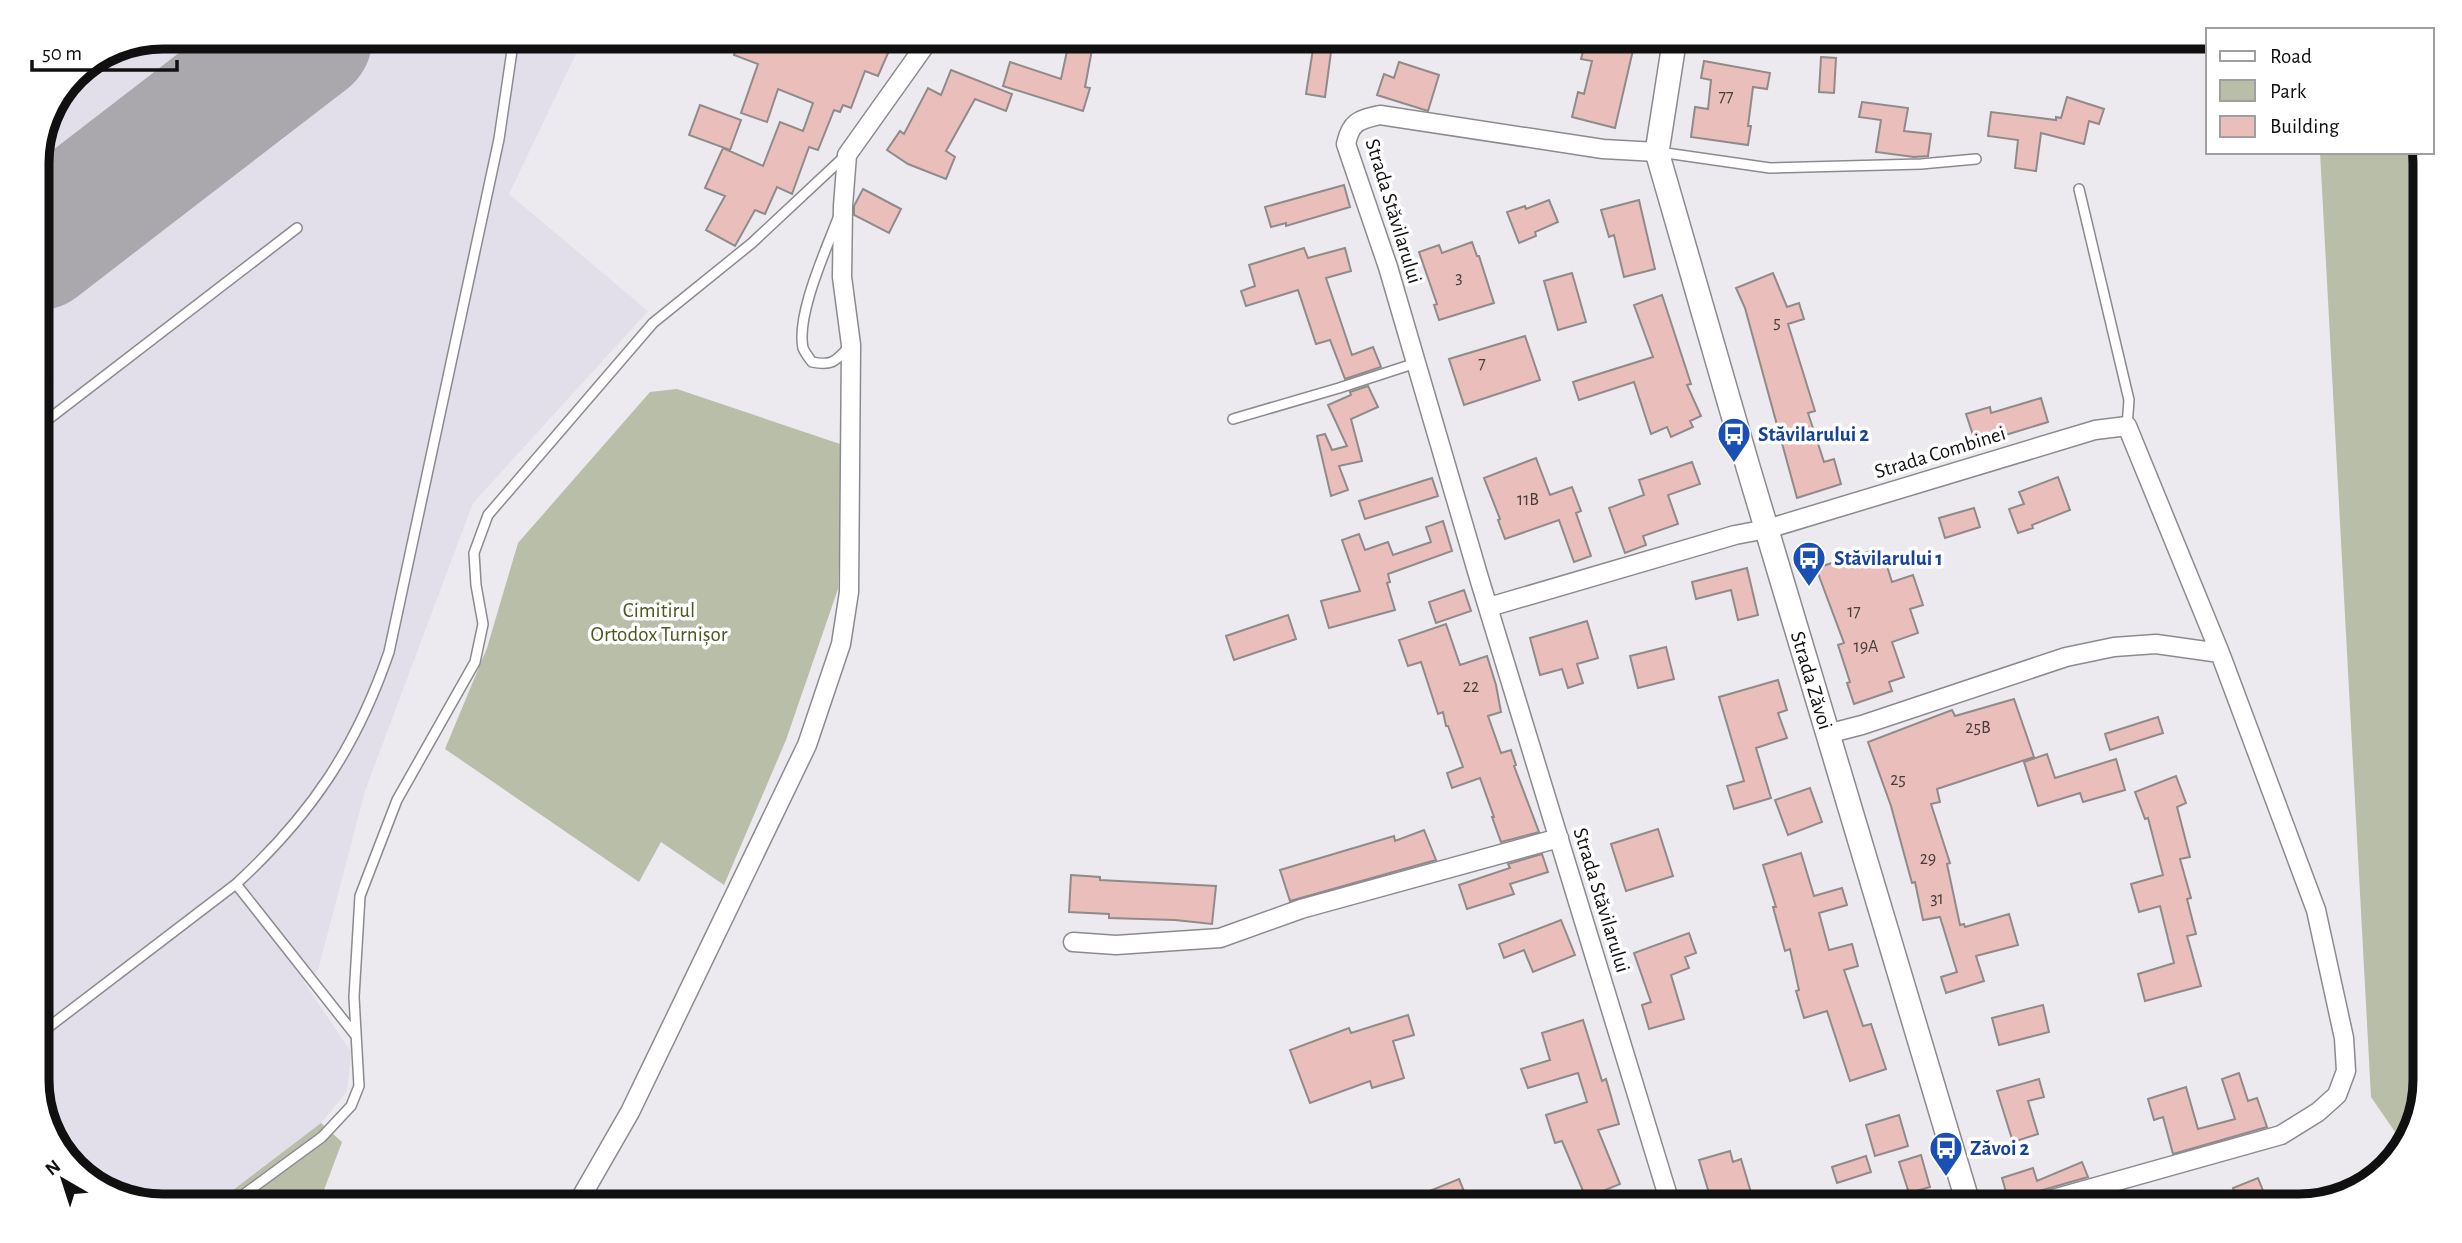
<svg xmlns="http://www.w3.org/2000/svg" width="2462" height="1243" viewBox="0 0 2462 1243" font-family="'Alegreya Sans',sans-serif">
<rect width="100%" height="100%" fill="#eceaef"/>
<!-- built -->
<path fill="#e2deea" d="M164,37H584L509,194L648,311L473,503L365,791L318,970L304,982L351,1052L347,1091L321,1123L212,1206H164L108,1193L58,1150L37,1088V156L74,74L115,46Z"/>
<!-- green -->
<path fill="#b8bea8" d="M2320,152H2424L2425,156V1079L2412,1135L2404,1145L2371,1097Z
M677,389L843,445L838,589L786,740L724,885L661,842L639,882L445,749L487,648L518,543L650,392Z
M321,1123L342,1142L318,1206H212Z"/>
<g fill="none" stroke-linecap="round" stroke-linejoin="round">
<!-- runway -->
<path stroke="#aaa8ac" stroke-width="131" d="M37,245L307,37"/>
</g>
<!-- building -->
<path fill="#e9bebb" stroke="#908b8a" stroke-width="2" d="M741,37H895L878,76L865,71L851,108L843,105L840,112L834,110L818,150L809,147L792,194L777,187L765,214L755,210L735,246L706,230L725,196L705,188L723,148L763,166L780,122L803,131L813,103L778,89L767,122L741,113L758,64L734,55Z
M1070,37L1094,39L1085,87L1090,88L1083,111L1003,86L1010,62L1061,79Z
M1587,37H1636L1615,128L1572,117L1578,92L1584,94L1592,61L1581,59Z
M1313,49L1331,52L1325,97L1306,94Z
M1821,57L1836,58L1834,93L1819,92Z
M1704,61L1770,73L1767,89L1753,87L1748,126H1751L1748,145L1691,137L1695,107L1708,109L1711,80L1701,78Z
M1399,62L1439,75L1428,111L1377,95L1384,74L1394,78Z
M951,70L1012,94L1006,111L975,99L946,151L955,157L946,179L908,164L887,150L900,131L904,134L928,88L941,95Z
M2067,97L2104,109L2099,124L2089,121L2084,144L2041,133L2036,171L2015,168L2018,140L1988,136L1991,112L2056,120V117L2061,118Z
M1862,102L1908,108L1904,131L1931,134L1928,156L1914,157L1876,152L1881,120L1859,117Z
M700,105L741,120L730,150L689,135Z
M1344,185L1350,207L1286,226V223L1271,227L1265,207Z
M863,189L901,209L889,233L854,215V206Z
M1549,200L1558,222L1535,232L1536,236L1519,243L1507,212L1525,206L1526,209Z
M1639,200L1655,269L1624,277L1614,235L1609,237L1601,210Z
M1472,242L1477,256H1479L1494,303L1439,320L1434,305L1437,304L1419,252L1439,245L1442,253Z
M1304,248L1308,258L1345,248L1351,271L1326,278L1352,355L1373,347L1381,367L1345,379L1330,340L1316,344L1298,290L1246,306L1241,291L1255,286L1249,265Z
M1572,273L1586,322L1558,330L1544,281Z
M1773,273L1787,307L1799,303L1804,319L1788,324L1815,411L1808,413L1824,462L1834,459L1841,484L1797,498L1745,308L1736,288Z
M1662,295L1691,384L1687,385L1701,416L1690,421L1693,427L1671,437L1667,427L1651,434L1634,382L1579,400L1573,382L1653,357L1634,305Z
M1525,336L1540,380L1464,405L1449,359Z
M1368,386L1378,407L1351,419L1362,461L1339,466L1348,490L1331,496L1317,436L1325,434L1332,450L1347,446L1328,405L1351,395L1350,392Z
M2041,398L2048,422L1999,437L2000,440L1977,447L1966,414L1990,407L1991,413Z
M1536,458L1550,495L1572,487L1581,511L1576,513L1591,556L1574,562L1559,520L1505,539L1498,520L1500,519L1484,478Z
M1692,462L1700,484L1668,495L1678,524L1643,536L1646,545L1625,553L1609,508L1644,495L1639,480Z
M2058,477L2070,510L2032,525L2033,528L2018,533L2009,509L2024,504L2019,492Z
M1432,478L1438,496L1365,519L1359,501Z
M1974,508L1980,527L1945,538L1939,518Z
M1443,521L1452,551L1388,574L1390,582L1387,583L1395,610L1329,628L1321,601L1360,591L1342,540L1359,534L1365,550L1388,542L1393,555L1431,542L1426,527Z
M1874,550L1879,565L1886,563L1892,582L1913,575L1923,605L1910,609L1918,633L1892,642L1904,677L1889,682L1892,691L1854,704L1847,683L1850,682L1838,645L1844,643L1816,568Z
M1747,568L1758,615L1738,620L1731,590L1696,599L1692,582Z
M1464,590L1471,611L1436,623L1429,602Z
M1288,615L1296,639L1234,660L1226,636Z
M1587,621L1598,658L1577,664L1583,683L1568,688L1562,669L1540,675L1530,638Z
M1446,624L1460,665L1487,656L1496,685L1501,712L1488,716L1501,753L1511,750L1516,765L1514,766L1539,832L1501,842L1492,817H1494L1480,778L1452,788L1447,773L1463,767L1448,726H1446L1443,712L1438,714L1421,662L1408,666L1399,640Z
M1666,647L1674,679L1638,688L1630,656Z
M1778,680L1787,710L1778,713L1787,738L1756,748L1771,798L1734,809L1727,786L1744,781L1719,697Z
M2014,699L2034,757L1937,789L1940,802L1931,804L1950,863L1947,864L1960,925L1964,924L1965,927L2009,914L2018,945L1976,956L1984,981L1946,993L1941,977L1957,972L1940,917L1923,920L1915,882L1912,883L1891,806L1868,742L1952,710L1955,716Z
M2158,717L2163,733L2110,750L2105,734Z
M2047,754L2055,778L2116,759L2125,790L2083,802L2080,793L2038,806L2024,762Z
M2176,776L2186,803L2177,807L2190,857L2180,859L2191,898L2187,899L2196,934L2187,936L2201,986L2145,1001L2138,974L2174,963L2160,906L2139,912L2131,884L2163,875L2148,818L2145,819L2135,792Z
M1810,788L1822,822L1788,835L1775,800Z
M1658,829L1673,876L1626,891L1611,844Z
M1424,830L1436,860L1290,901L1280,870L1394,836L1395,841Z
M1801,853L1814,896L1842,888L1847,905L1819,913L1829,950L1852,944L1858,966L1844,970L1863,1026L1871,1024L1886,1069L1850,1081L1827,1011L1804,1018L1796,991L1799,990L1790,949L1785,951L1773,907H1776L1763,865Z
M1542,854L1548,872L1510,884L1514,894L1467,909L1459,885L1510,868L1508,864Z
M1071,875L1100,877V880L1216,886L1212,924L1175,920L1109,918V914L1069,912Z
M1561,920L1575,955L1533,972L1524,950L1504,958L1499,944Z
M1689,933L1696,953L1685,957L1689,968L1671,975L1684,1019L1649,1029L1642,1005L1651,1002L1634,953Z
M2043,1005L2049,1032L1999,1045L1992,1018Z
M1408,1015L1414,1035L1393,1041L1404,1078L1372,1088L1370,1081L1310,1103L1290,1050L1349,1028L1351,1033Z
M1583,1020L1602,1081L1606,1079L1619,1124L1598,1130L1620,1184L1586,1198L1562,1141L1555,1143L1546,1115L1587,1102L1578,1073L1528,1088L1521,1069L1550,1060L1542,1033Z
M2239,1073L2248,1101L2257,1098L2267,1127L2173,1154L2163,1117L2154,1120L2148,1099L2186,1087L2198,1129L2235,1119L2222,1079Z
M2039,1079L2044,1097L2028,1101L2038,1134L2013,1142L1997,1091Z
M1899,1115L1908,1146L1875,1156L1866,1125Z
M1730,1151L1733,1162L1741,1159L1755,1206H1713L1699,1160Z
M1921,1155L1930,1187L1909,1193L1899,1162Z
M1866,1156L1871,1172L1837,1183L1832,1167Z
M2082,1162L2088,1177L2025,1195L2017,1204L2010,1206L2002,1178L2033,1168L2037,1181Z
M2258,1178L2269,1206H2240L2233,1188Z
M1459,1179L1470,1206H1433L1427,1192Z"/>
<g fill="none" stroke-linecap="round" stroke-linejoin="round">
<defs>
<path id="service" d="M1659,152L1770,168L1921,164L1976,159
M2079,189L2129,400L2127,426
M838,218C826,250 796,315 803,348C805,353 809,358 812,362C831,366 835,362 848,348
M1233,419L1339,388L1416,363
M37,428L297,228
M236,884L356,1036
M37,1036L236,884C311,815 356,748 389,652L499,139L514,37
M228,1206L322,1137L351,1106L359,1086L354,997L360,896L397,800L475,662L483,624L476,585L474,553L488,515L653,323L752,243L845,156"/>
<path id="minor" d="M1657,152L1603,149L1380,115C1359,120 1351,121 1346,144L1388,267L1479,578L1671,1206
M1489,607L1735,535L1767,529L2095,430L2127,426L2220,653L2316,910L2344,1038L2346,1071L2337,1095L2318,1112L2281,1135L2028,1206
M1827,734L1862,725L2066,657L2114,647L2156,644L2220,653
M1073,942L1116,945L1220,938L1301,909L1559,838
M576,1206L630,1112L807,745L841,644L849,592L851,345L842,277L843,206L847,155L931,37"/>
<g id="tertiary">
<path id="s1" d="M1675,37L1657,152L1748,467L1969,1206"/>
</g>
</defs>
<!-- service casing -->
<use href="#service" stroke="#8c8a8f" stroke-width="12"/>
<!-- minor casing -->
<use href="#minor" stroke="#8c8a8f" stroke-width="21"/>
<!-- tertiary casing -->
<use href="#tertiary" stroke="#8c8a8f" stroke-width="26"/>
<!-- service -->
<use href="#service" stroke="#fff" stroke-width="9"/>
<!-- minor -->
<use href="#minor" stroke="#fff" stroke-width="18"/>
<!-- tertiary -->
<use href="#tertiary" stroke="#fff" stroke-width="23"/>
</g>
<!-- icons -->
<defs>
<symbol id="bus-pin" viewBox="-11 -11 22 30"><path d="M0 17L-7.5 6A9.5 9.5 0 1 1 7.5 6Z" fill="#1a4fb4" stroke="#fff"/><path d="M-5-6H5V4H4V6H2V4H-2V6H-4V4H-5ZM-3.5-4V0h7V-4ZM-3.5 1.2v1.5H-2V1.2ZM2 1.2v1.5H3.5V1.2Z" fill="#fff"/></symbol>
</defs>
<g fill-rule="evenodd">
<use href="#bus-pin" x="1715" y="415" width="38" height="52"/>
<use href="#bus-pin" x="1790" y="539" width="38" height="52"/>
<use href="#bus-pin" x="1927" y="1129" width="38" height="52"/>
</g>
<g text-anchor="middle" stroke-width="7" stroke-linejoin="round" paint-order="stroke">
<!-- number labels -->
<g font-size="18" fill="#463c3c">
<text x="1726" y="102">77</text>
<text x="1459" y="283">3</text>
<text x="1777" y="328">5</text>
<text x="1482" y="369">7</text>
<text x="1528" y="505">11B</text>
<text x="1854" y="617">17</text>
<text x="1866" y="652">19A</text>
<text x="1471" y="692">22</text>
<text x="1978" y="733">25B</text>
<text x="1898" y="785">25</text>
<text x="1928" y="864">29</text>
<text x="1937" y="904">31</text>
</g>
<!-- street labels -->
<g font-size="21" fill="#101011" stroke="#fff">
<text transform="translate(1394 211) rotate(73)" y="7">Strada Stăvilarului</text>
<text transform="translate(1940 452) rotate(-17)" y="7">Strada Combinei</text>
<text dy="7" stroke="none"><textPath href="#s1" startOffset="667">Strada Zăvoi</textPath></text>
<text transform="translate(1602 900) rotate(73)" y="7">Strada Stăvilarului</text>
</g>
<!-- transit labels -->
<g font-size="21" font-weight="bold" fill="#164399" stroke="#fff" text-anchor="start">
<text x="1758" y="441">Stăvilarului 2</text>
<text x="1834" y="565">Stăvilarului 1</text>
<text x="1970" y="1155">Zăvoi 2</text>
</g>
<!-- park labels -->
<g font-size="21" fill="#4c561e" stroke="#fff">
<text x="659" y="617">Cimitirul<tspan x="659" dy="24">Ortodox Turnișor</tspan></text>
</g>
</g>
<!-- crop -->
<path d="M0 0H2462V1243H0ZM163 49H2299A114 114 0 0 1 2413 163V1080A114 114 0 0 1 2299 1194H163A114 114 0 0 1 49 1080V163A114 114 0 0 1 163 49Z" fill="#fff" fill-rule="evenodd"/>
<path fill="none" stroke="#101011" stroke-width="9" d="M163 49H2299A114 114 0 0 1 2413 163V1080A114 114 0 0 1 2299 1194H163A114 114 0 0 1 49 1080V163A114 114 0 0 1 163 49Z"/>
<!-- legend -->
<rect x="2206" y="28" width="228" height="126" fill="#ffffff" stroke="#9f9fa0" stroke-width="2"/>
<rect x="2220" y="51" width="35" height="10" fill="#ffffff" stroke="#9f9fa0" stroke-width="2"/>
<text x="2270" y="63" font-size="21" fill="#101011">Road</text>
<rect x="2220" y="80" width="35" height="21" fill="#b8bea8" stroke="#9f9fa0" stroke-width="2"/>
<text x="2270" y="98" font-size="21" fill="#101011">Park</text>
<rect x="2220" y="116" width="35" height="21" fill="#e9bebb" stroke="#9f9fa0" stroke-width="2"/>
<text x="2270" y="133" font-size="21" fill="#101011">Building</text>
<!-- north arrow -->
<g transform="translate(63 1180) rotate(321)" stroke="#ffffff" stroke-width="5" paint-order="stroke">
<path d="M0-5L12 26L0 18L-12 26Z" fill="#101011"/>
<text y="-10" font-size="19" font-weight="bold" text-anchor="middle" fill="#101011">N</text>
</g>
<!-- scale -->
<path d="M32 60v10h145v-10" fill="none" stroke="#101011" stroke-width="3.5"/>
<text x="42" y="60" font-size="21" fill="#101011" stroke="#ffffff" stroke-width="5" paint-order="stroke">50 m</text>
</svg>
